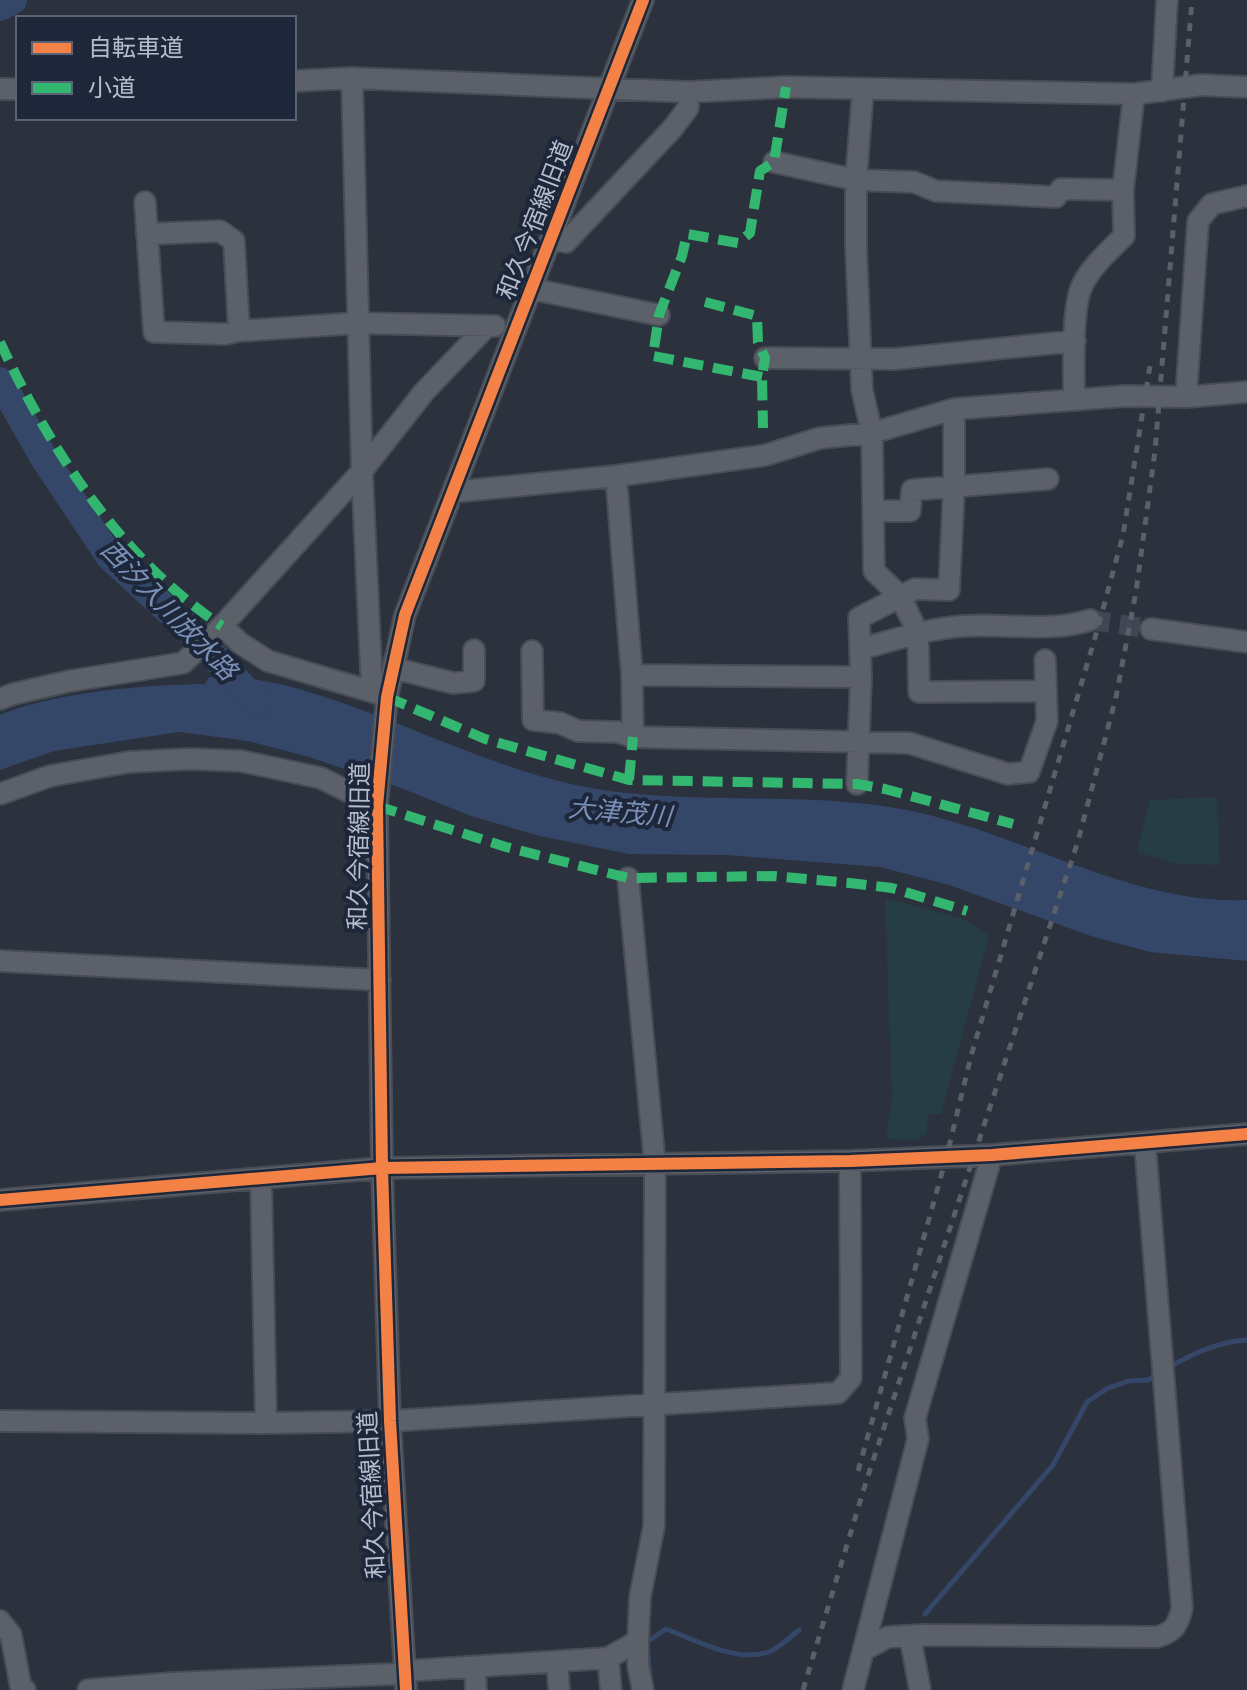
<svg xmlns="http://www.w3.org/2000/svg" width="1247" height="1690" viewBox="0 0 1247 1690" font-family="'DejaVu Sans','Noto Sans JP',sans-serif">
<rect width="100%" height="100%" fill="#2b313d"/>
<!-- green -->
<path fill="#273d44" d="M1217,797L1220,865L1177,864L1137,852L1150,800Z
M885,898L964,919L989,936L941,1114H928L927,1133L918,1140L886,1139L892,1098Z"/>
<!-- water -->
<path fill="#354768" d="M239,676C259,680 279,683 299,689C390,715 474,761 567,783C687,811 813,785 933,816C1035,842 1139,905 1247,900V961L1150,952L1091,936L949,885L880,867L727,855L629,854L540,836L471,816L401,788L309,757L248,741L179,732L54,751L0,770V715C56,692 143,685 205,684L209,677Z"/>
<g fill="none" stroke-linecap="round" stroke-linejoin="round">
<!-- stream -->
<path stroke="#354768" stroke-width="5" d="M1168,1368C1194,1353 1217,1342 1247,1340
M925,1614L1053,1465L1087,1402L1108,1388L1129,1381L1148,1380L1159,1374
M650,1681L647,1642L666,1629C696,1640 736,1663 769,1652C779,1648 790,1637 799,1630"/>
<!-- river -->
<path stroke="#354768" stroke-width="28" d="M0,7L13,0
M0,381L44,458L110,557L197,637L258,704"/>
<!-- minor-tunnel -->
<path stroke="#404653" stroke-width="20" stroke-dasharray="20 10" stroke-linecap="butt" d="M1090,620L1151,629"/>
<defs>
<path id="minor" d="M352,78L362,471L372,690
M294,81L352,78L689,92L786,87L1134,94L1201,85L1247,87
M0,89H18
M863,89L856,180V247L862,390L872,433L874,571L900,596L918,633L919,692L1046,691
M1162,91L1167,0
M774,162L856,180L914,182L936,191L1056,197L1061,189L1123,190
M145,202L154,332L225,334L239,331L358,323L495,326
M147,234L220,231L234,241L239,331
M551,238L566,242L672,129L688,108L689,92
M532,289L659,315
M765,358L895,359L1075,341
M1186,397L1198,221L1212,204L1247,196
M1074,400C1074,370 1072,317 1080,291C1087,270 1109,251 1124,236L1123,190L1134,94
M616,476L632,675L633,737
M453,492L616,476L766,455L820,438L872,433L954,409L1125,396L1186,397L1247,392
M873,511H910L912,490L1048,479
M222,626L240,643L268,661L383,695
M1151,629L1247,642
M860,649C894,640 929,628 965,626C1006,623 1050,633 1090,620
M532,651L533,720L560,723L578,731L618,732L633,737L909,743L1008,774L1029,772L1047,721L1045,660
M393,668L453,683L474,681V650
M632,675L861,677
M0,699L13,694L70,681L183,663L222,626L362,471L424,392L487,326
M857,784L861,677L859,618L915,589L949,590L954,487V409
M0,794L50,776L129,762L189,759L241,761L321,778L377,806
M0,961L380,980
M261,1178L266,1423
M0,1200L382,1168L850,1161L992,1155L1247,1134
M0,1421L266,1423L390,1421L838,1393L851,1378L850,1161
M0,1621L11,1635L21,1688L25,1690
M910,1636L920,1690
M638,1641V1666L643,1690
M864,1650L888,1637L923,1635L1157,1637C1174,1632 1178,1625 1182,1608L1145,1144
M608,1658L638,1641L640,1597L654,1526L655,1165L628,878
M557,1662L559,1690
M475,1667L476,1690
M88,1690L173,1683L394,1674L405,1671L608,1658L611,1690
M406,1690L390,1421L382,1168L377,806L387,697L405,615L643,0
M853,1690L918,1439L915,1418L992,1155"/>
</defs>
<!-- minor casing -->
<use href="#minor" stroke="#474c55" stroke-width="24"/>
<!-- minor -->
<use href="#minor" stroke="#5c6069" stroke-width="20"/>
<!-- rail -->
<path stroke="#5a5f68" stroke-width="5" stroke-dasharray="8 8" stroke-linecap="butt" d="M858,1471L947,1155L971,1056L1097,631L1123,535L1150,366
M803,1690L866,1482L1078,841L1116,697L1136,592L1155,451L1192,0"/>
<!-- quiet -->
<path stroke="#33b770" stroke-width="10" stroke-dasharray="20 10" stroke-linecap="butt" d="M705,302L757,316L758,342L765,358L762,377L763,428
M0,342C50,450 121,559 222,626
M762,377L653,356L659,315L682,256L687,234L738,243L750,233L760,171L774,162L786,87
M387,697L485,739L629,780L857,784L885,789L1013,824
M629,780L633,737
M377,806L506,847L628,878L773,876L850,883L892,888L967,911"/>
<defs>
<path id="cycleway" d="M0,1200L382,1168L850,1161L992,1155L1247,1134
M406,1690L390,1421L382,1168L377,806L387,697L405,615L643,0"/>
</defs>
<!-- cycleway casing -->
<use href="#cycleway" stroke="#1d2739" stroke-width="17"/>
<!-- cycleway -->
<use href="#cycleway" stroke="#f48246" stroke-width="12"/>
</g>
<g text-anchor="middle" stroke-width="8" stroke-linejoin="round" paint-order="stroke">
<!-- street labels -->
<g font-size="24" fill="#b5bdcd" stroke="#1d2739">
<text transform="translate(535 220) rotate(-69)" y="8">和久今宿線旧道</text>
<text transform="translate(359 846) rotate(-89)" y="8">和久今宿線旧道</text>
<text transform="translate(372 1495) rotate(-93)" y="8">和久今宿線旧道</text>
</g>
<!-- water labels -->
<g font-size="26" font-style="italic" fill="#7a90b7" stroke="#1d2739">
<text transform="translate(169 610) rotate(46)" y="9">西汐入川放水路</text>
<text transform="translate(620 812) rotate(5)" y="9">大津茂川</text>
</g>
</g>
<!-- legend -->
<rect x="16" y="16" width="280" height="104" fill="#1d2739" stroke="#5a6374" stroke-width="2"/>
<rect x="32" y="42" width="40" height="12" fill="#f48246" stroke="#5a6374" stroke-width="2"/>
<text x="88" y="56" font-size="24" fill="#b5bdcd">自転車道</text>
<rect x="32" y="82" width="40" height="12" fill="#33b770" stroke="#5a6374" stroke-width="2"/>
<text x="88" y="96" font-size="24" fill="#b5bdcd">小道</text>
</svg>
